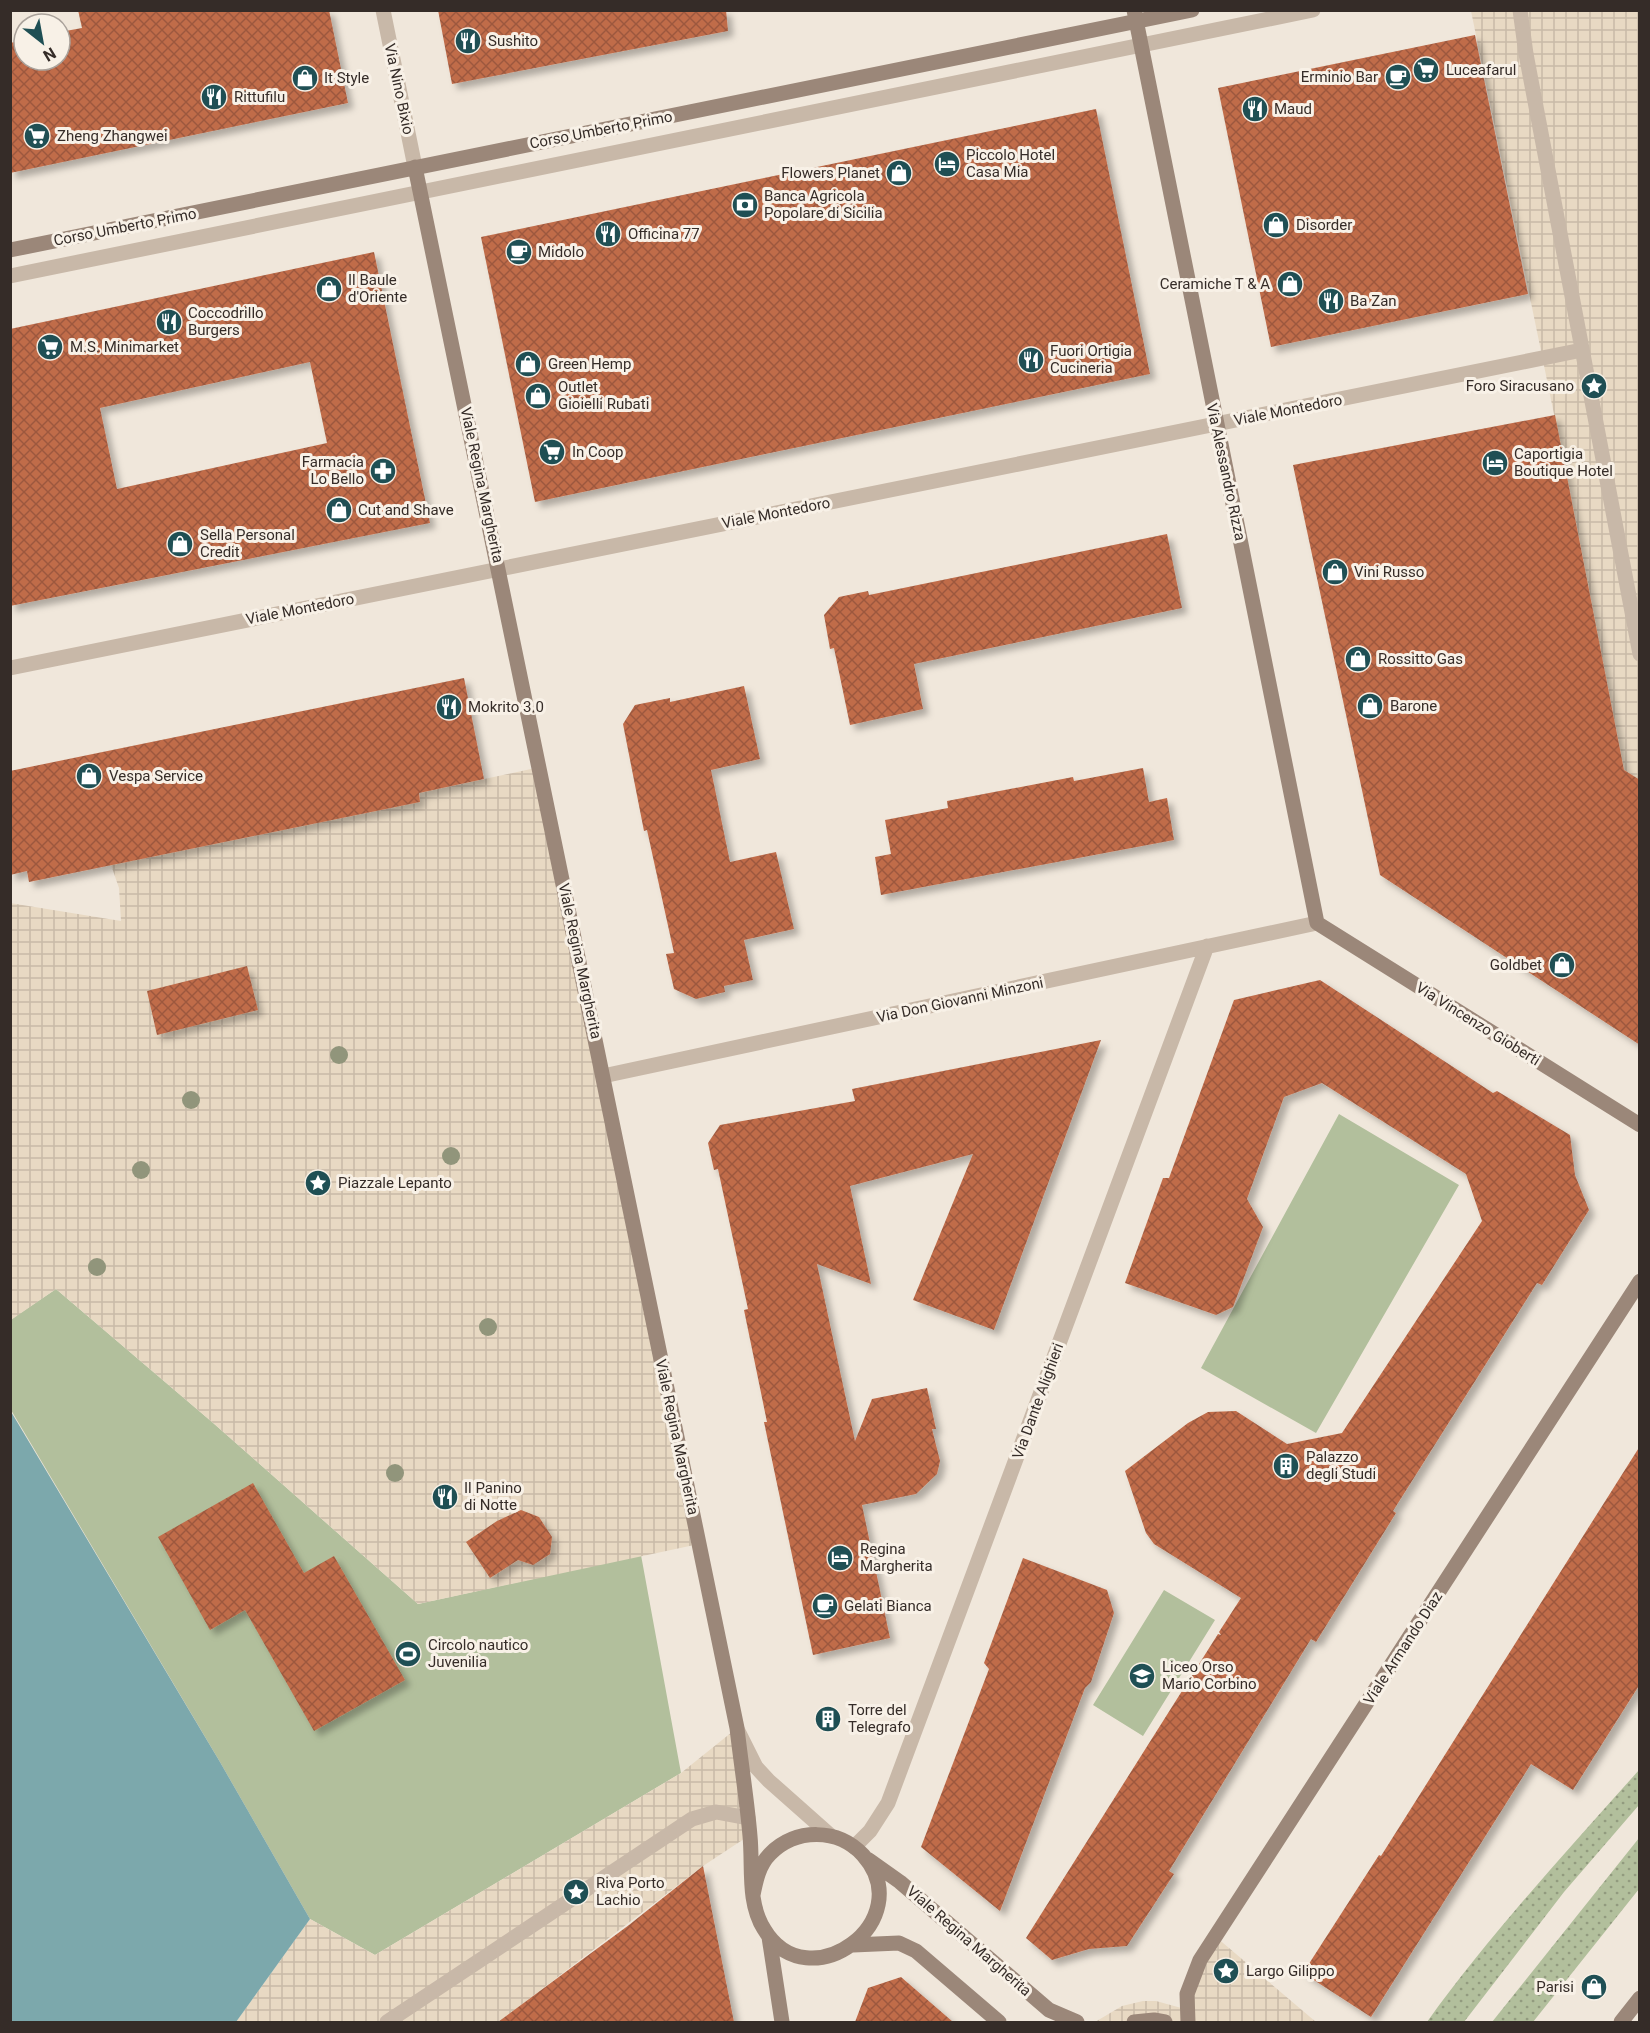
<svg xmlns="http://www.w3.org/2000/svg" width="1650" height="2033" viewBox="0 0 1650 2033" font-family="Roboto,sans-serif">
<defs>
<pattern id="garden-dots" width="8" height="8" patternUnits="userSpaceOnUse" patternTransform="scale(1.5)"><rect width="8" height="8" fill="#b2bf9c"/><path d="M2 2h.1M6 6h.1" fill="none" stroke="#929b7f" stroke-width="1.8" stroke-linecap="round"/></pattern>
<pattern id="plaza-grid" width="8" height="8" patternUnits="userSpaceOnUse" patternTransform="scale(1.5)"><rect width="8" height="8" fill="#e8d9c3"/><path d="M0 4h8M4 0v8" fill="none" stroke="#c8baa8"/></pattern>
<pattern id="building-cross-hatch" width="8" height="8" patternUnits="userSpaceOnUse" patternTransform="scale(1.5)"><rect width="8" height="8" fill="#c06c4a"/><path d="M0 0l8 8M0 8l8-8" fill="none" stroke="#9d593e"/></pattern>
<filter id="shadow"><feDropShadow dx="5.5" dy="5.5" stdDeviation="3" flood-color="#0004"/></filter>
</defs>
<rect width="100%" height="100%" fill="#f0e7db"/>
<!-- garden -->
<path fill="url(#garden-dots)" d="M1639,1770V1805L1564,1892L1464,2022H1427C1491,1933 1566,1852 1639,1770Z
M1639,1838V1889L1533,2022H1492Z"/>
<!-- pitch -->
<path fill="#b2bf9c" d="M1339,1114L1459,1185L1316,1433L1201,1368Z
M56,1289L212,1422L418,1604L641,1555L681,1773L375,1955L310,1919L220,1762L11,1410L10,1320Z
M1164,1590L1215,1620L1143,1736L1093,1705Z"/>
<!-- plaza -->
<path fill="url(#plaza-grid)" d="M1471,11H1639V780L1624,770L1570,492Z
M540,767L699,1544L418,1604L212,1422L56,1289L11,1320L10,903L121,921L119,888L111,865L420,802L419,793Z
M737,1728L750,1835L703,1866L499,2022H236L310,1919L375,1955L681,1773Z
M1216,1937L1316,2022H1095L1122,2006L1143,2001H1156L1185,2009Z"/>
<!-- water -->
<path fill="#7ca8ac" d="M10,1410L220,1762L310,1919L236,2022H11Z"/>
<!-- building -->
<path fill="url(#building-cross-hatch)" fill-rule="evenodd" filter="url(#shadow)" d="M78,10H329L348,103L10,173V43L24,40V60H60V32L82,28Z
M438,10H726L728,31L452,84Z
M1475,35L1528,294L1271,347L1218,88Z
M1096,109L1150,374L535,502L481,237Z
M374,252L430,523L10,606V329ZM310,362L327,443L117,489L100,408Z
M1555,415L1624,770L1640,780V1045L1380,875L1293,465Z
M1167,534L1182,608L914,664L923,709L850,725L834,648L830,649L824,615L839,597L868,591L869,595Z
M464,678L484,779L419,793L420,802L29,882L27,871L10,875V771Z
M744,686L760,759L711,770L730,862L776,852L794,929L744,940L753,980L724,986L725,992L696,999L674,989L666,954L674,953L647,830L644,831L623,724L635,705L670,698V702Z
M1143,768L1149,802L1167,798L1174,840L881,895L875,857L891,854L885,820L948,808L947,801L1073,777L1074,781Z
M247,966L258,1010L157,1035L147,991Z
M1320,980L1493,1093L1497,1091L1570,1135L1575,1175L1589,1210L1542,1285L1537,1283L1393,1511L1396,1513L1316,1642L1311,1639L1169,1871L1174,1874L1127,1946L1089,1949L1052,1960L1026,1938L1218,1634L1221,1635L1219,1632L1241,1598L1154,1544L1146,1533L1125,1471L1188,1423L1208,1412L1236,1411L1287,1444L1342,1433L1482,1221L1466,1174L1322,1083L1284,1097L1247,1199L1263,1227L1233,1307L1216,1315L1125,1283L1163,1178H1169L1234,1000Z
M1101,1040L994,1330L913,1300L973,1154L850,1186L871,1284L817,1264L855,1441L872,1399L927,1388L936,1429H932L940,1461L937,1474L916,1494L862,1505L890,1638L813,1655L764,1422H767L744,1310L748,1309L718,1169L714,1170L708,1143L720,1125L855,1101L852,1089Z
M1640,1446V1684L1573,1790L1531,1764L1371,2017L1303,1973L1379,1855L1381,1856Z
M253,1483L304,1573L334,1556L405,1680L314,1731L245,1610L210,1630L158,1537Z
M521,1510L539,1517L552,1537L550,1554L533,1565L518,1560L490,1578L466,1542L497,1521Z
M1023,1558L1107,1590L1114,1613L1091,1682L1085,1688L1000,1911L921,1847L989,1669L984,1663Z
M703,1866L734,2022H498L629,1925Z
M901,1977L953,2022H855L868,1988Z"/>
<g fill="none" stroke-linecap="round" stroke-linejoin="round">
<!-- lane -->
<path stroke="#c8b8a8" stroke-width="15" d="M10,276L1313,10"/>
<!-- street -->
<path stroke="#c8b8a8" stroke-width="15" d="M383,10L415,167
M1520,10L1526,54L1640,654
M10,668L1582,350
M603,1076L1317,923
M738,1731L756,1767L769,1781L830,1835
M854,1847L870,1831L888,1803L1207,946
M387,2022L692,1819L716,1812L748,1818"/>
<!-- secondary -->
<path stroke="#9b8779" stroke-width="15" d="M1134,10L1317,923L1640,1125
M415,167L737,1728C741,1764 747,1800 750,1836C753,1867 747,1902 764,1929C808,2003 921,1920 863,1855C838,1828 796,1828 770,1854C759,1865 756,1880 753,1895
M10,250L1192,10
M869,1860L900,1882L1049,2010L1077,2022
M769,1937L782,2022
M853,1945L899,1943L916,1951L999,2022
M1134,2022L1154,2020L1165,2022
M1188,2022L1187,1994L1200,1960L1640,1281
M1621,2022L1640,1998"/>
</g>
<!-- trees -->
<g fill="#91957b">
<circle cx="339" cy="1055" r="9"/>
<circle cx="191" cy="1100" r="9"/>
<circle cx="451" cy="1156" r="9"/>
<circle cx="141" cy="1170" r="9"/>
<circle cx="97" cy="1267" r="9"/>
<circle cx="488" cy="1327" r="9"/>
<circle cx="395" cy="1473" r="9"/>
</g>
<!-- icons -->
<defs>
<symbol id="restaurant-disc" viewBox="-11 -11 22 22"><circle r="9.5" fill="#1f4f54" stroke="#f8f1e7"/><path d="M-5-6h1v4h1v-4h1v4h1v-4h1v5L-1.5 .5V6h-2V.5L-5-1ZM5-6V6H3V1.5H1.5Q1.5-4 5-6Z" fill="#fff"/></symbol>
<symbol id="supermarket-disc" viewBox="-11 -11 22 22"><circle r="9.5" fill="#1f4f54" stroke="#f8f1e7"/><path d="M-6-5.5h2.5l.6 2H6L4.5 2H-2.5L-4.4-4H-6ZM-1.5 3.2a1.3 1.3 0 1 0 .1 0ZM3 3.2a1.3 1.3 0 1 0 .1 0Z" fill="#fff"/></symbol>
<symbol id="cafe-disc" viewBox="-11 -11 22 22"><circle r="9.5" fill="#1f4f54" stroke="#f8f1e7"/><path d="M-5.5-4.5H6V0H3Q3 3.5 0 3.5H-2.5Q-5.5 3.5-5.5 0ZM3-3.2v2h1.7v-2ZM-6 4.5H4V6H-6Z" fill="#fff"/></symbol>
<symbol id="shop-disc" viewBox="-11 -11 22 22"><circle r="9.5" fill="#1f4f54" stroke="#f8f1e7"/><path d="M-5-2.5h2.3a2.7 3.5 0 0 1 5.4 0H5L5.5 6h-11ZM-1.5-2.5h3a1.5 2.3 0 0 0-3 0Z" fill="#fff"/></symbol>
<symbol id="hotel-disc" viewBox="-11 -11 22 22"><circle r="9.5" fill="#1f4f54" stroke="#f8f1e7"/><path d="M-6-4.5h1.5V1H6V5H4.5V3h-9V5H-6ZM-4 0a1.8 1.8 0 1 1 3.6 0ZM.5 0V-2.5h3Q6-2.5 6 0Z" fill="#fff"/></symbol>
<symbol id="bank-disc" viewBox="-11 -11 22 22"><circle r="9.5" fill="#1f4f54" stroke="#f8f1e7"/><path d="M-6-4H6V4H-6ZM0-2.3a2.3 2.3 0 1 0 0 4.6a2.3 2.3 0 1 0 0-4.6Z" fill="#fff"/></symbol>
<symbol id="sight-disc" viewBox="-11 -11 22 22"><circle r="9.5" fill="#1f4f54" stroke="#f8f1e7"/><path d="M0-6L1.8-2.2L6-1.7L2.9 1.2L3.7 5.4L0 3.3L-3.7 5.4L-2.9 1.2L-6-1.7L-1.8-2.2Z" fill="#fff"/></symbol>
<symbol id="pharmacy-disc" viewBox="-11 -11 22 22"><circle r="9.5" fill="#1f4f54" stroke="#f8f1e7"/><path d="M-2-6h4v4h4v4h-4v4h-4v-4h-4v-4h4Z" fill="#fff"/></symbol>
<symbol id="building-disc" viewBox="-11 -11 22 22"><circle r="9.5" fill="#1f4f54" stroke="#f8f1e7"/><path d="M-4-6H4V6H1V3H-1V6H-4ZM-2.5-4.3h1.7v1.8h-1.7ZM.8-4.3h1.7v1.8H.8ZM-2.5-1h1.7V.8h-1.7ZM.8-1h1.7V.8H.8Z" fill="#fff"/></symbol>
<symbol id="stadium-disc" viewBox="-11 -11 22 22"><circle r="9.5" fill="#1f4f54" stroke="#f8f1e7"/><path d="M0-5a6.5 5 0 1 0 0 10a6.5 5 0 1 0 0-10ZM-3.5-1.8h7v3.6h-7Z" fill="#fff"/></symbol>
<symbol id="school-disc" viewBox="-11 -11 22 22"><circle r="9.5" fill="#1f4f54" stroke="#f8f1e7"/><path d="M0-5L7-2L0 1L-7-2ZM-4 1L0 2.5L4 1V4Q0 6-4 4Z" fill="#fff"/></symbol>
</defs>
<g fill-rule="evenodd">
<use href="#restaurant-disc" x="453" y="26" width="30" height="30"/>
<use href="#supermarket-disc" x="1411" y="55" width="30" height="30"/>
<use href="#cafe-disc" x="1383" y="62" width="30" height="30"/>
<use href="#shop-disc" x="290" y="63" width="30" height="30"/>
<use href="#restaurant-disc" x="199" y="82" width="30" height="30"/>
<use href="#restaurant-disc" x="1240" y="94" width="30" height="30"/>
<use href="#supermarket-disc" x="22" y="121" width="30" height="30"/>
<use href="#hotel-disc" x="932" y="149" width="30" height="30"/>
<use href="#shop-disc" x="884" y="158" width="30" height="30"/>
<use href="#bank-disc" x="730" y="190" width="30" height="30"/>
<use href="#shop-disc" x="1261" y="210" width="30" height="30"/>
<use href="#restaurant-disc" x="593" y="219" width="30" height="30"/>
<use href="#cafe-disc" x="504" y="237" width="30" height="30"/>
<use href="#shop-disc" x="1275" y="269" width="30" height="30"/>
<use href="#shop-disc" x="314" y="274" width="30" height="30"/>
<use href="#restaurant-disc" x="1316" y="286" width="30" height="30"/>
<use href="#restaurant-disc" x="154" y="307" width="30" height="30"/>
<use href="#supermarket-disc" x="35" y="332" width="30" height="30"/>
<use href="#restaurant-disc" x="1016" y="345" width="30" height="30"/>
<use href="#shop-disc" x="513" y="349" width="30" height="30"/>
<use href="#sight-disc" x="1579" y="371" width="30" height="30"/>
<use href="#shop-disc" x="523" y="381" width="30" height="30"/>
<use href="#supermarket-disc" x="537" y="437" width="30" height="30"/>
<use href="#hotel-disc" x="1480" y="448" width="30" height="30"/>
<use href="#pharmacy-disc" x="368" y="456" width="30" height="30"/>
<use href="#shop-disc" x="324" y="495" width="30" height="30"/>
<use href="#shop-disc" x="165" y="529" width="30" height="30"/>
<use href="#shop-disc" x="1320" y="557" width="30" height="30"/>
<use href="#shop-disc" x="1343" y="644" width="30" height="30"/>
<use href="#shop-disc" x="1355" y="691" width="30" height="30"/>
<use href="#restaurant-disc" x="434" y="692" width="30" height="30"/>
<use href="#shop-disc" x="74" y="761" width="30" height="30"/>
<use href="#shop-disc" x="1547" y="950" width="30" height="30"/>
<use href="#sight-disc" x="303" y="1168" width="30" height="30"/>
<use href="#building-disc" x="1271" y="1451" width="30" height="30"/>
<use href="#restaurant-disc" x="430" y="1482" width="30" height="30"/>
<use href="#hotel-disc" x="825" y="1543" width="30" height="30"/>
<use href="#cafe-disc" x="810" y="1591" width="30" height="30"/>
<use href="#stadium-disc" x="393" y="1639" width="30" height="30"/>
<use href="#school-disc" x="1127" y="1661" width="30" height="30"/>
<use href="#building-disc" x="813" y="1704" width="30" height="30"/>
<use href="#sight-disc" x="561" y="1877" width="30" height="30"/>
<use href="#sight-disc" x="1211" y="1956" width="30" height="30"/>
<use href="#shop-disc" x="1579" y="1972" width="30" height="30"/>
</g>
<g text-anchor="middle" stroke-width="6" stroke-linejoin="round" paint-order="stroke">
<!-- poi labels -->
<g font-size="15" fill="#352c28" stroke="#f8f1e7" text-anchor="start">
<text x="488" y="46">Sushito</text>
<text x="1446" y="75">Luceafarul</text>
<text x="1378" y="82" text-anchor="end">Erminio Bar</text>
<text x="324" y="83">It Style</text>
<text x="234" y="102">Rittufilu</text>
<text x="1274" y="114">Maud</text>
<text x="57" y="141">Zheng Zhangwei</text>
<text x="966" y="160">Piccolo Hotel<tspan x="966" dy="17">Casa Mia</tspan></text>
<text x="880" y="178" text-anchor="end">Flowers Planet</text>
<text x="764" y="201">Banca Agricola<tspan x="764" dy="17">Popolare di Sicilia</tspan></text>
<text x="1296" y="230">Disorder</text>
<text x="628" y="239">Officina 77</text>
<text x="538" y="257">Midolo</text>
<text x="348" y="285">Il Baule<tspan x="348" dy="17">d'Oriente</tspan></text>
<text x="1270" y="289" text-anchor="end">Ceramiche T &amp; A</text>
<text x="1350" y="306">Ba Zan</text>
<text x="188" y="318">Coccodrillo<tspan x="188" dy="17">Burgers</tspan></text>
<text x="70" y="352">M.S. Minimarket</text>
<text x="1050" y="356">Fuori Ortigia<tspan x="1050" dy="17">Cucineria</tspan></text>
<text x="548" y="369">Green Hemp</text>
<text x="1574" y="391" text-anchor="end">Foro Siracusano</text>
<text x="558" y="392">Outlet<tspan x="558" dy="17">Gioielli Rubati</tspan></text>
<text x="572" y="457">In Coop</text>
<text x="1514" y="459">Caportigia<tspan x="1514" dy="17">Boutique Hotel</tspan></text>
<text x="364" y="467" text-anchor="end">Farmacia<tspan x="364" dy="17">Lo Bello</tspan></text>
<text x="358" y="515">Cut and Shave</text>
<text x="200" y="540">Sella Personal<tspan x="200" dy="17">Credit</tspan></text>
<text x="1354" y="577">Vini Russo</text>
<text x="1378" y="664">Rossitto Gas</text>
<text x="1390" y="711">Barone</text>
<text x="468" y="712">Mokrito 3.0</text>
<text x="109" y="781">Vespa Service</text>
<text x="1542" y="970" text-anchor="end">Goldbet</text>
<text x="338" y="1188">Piazzale Lepanto</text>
<text x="1306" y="1462">Palazzo<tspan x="1306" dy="17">degli Studi</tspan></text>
<text x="464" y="1493">Il Panino<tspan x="464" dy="17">di Notte</tspan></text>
<text x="860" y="1554">Regina<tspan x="860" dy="17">Margherita</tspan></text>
<text x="844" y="1611">Gelati Bianca</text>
<text x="428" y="1650">Circolo nautico<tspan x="428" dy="17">Juvenilia</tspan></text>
<text x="1162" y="1672">Liceo Orso<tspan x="1162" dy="17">Mario Corbino</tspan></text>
<text x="848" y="1715">Torre del<tspan x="848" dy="17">Telegrafo</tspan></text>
<text x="596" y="1888">Riva Porto<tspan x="596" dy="17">Lachio</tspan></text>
<text x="1246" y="1976">Largo Gilippo</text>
<text x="1574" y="1992" text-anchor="end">Parisi</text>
</g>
<!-- street labels -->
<g font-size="15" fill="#352c28" stroke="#f8f1e7">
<text transform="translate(399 89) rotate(78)" y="5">Via Nino Bixio</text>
<text transform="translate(601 130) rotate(-11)" y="5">Corso Umberto Primo</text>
<text transform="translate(125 227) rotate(-11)" y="5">Corso Umberto Primo</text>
<text transform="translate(1288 410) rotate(-11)" y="5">Viale Montedoro</text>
<text transform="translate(1226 472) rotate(78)" y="5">Via Alessandro Rizza</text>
<text transform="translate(482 485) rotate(78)" y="5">Viale Regina Margherita</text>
<text transform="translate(776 513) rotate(-11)" y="5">Viale Montedoro</text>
<text transform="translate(300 609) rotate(-11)" y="5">Viale Montedoro</text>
<text transform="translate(580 961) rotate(78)" y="5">Viale Regina Margherita</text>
<text transform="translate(960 1000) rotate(-12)" y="5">Via Don Giovanni Minzoni</text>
<text transform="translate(1478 1024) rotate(32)" y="5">Via Vincenzo Gioberti</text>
<text transform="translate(1038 1401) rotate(-70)" y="5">Via Dante Alighieri</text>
<text transform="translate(677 1437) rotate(78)" y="5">Viale Regina Margherita</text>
<text transform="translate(1403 1648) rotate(-57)" y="5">Viale Armando Diaz</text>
<text transform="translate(969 1941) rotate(41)" y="5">Viale Regina Margherita</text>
</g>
</g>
<!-- border -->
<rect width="1650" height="2033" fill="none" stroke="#352c28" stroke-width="24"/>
<!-- north arrow -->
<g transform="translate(42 42) rotate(149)"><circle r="28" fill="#f8f1e7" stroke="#aaa29b" stroke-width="1.5"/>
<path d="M0-4.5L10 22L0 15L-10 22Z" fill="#1f4f54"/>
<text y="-9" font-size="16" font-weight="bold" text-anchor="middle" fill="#352c28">N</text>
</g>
</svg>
